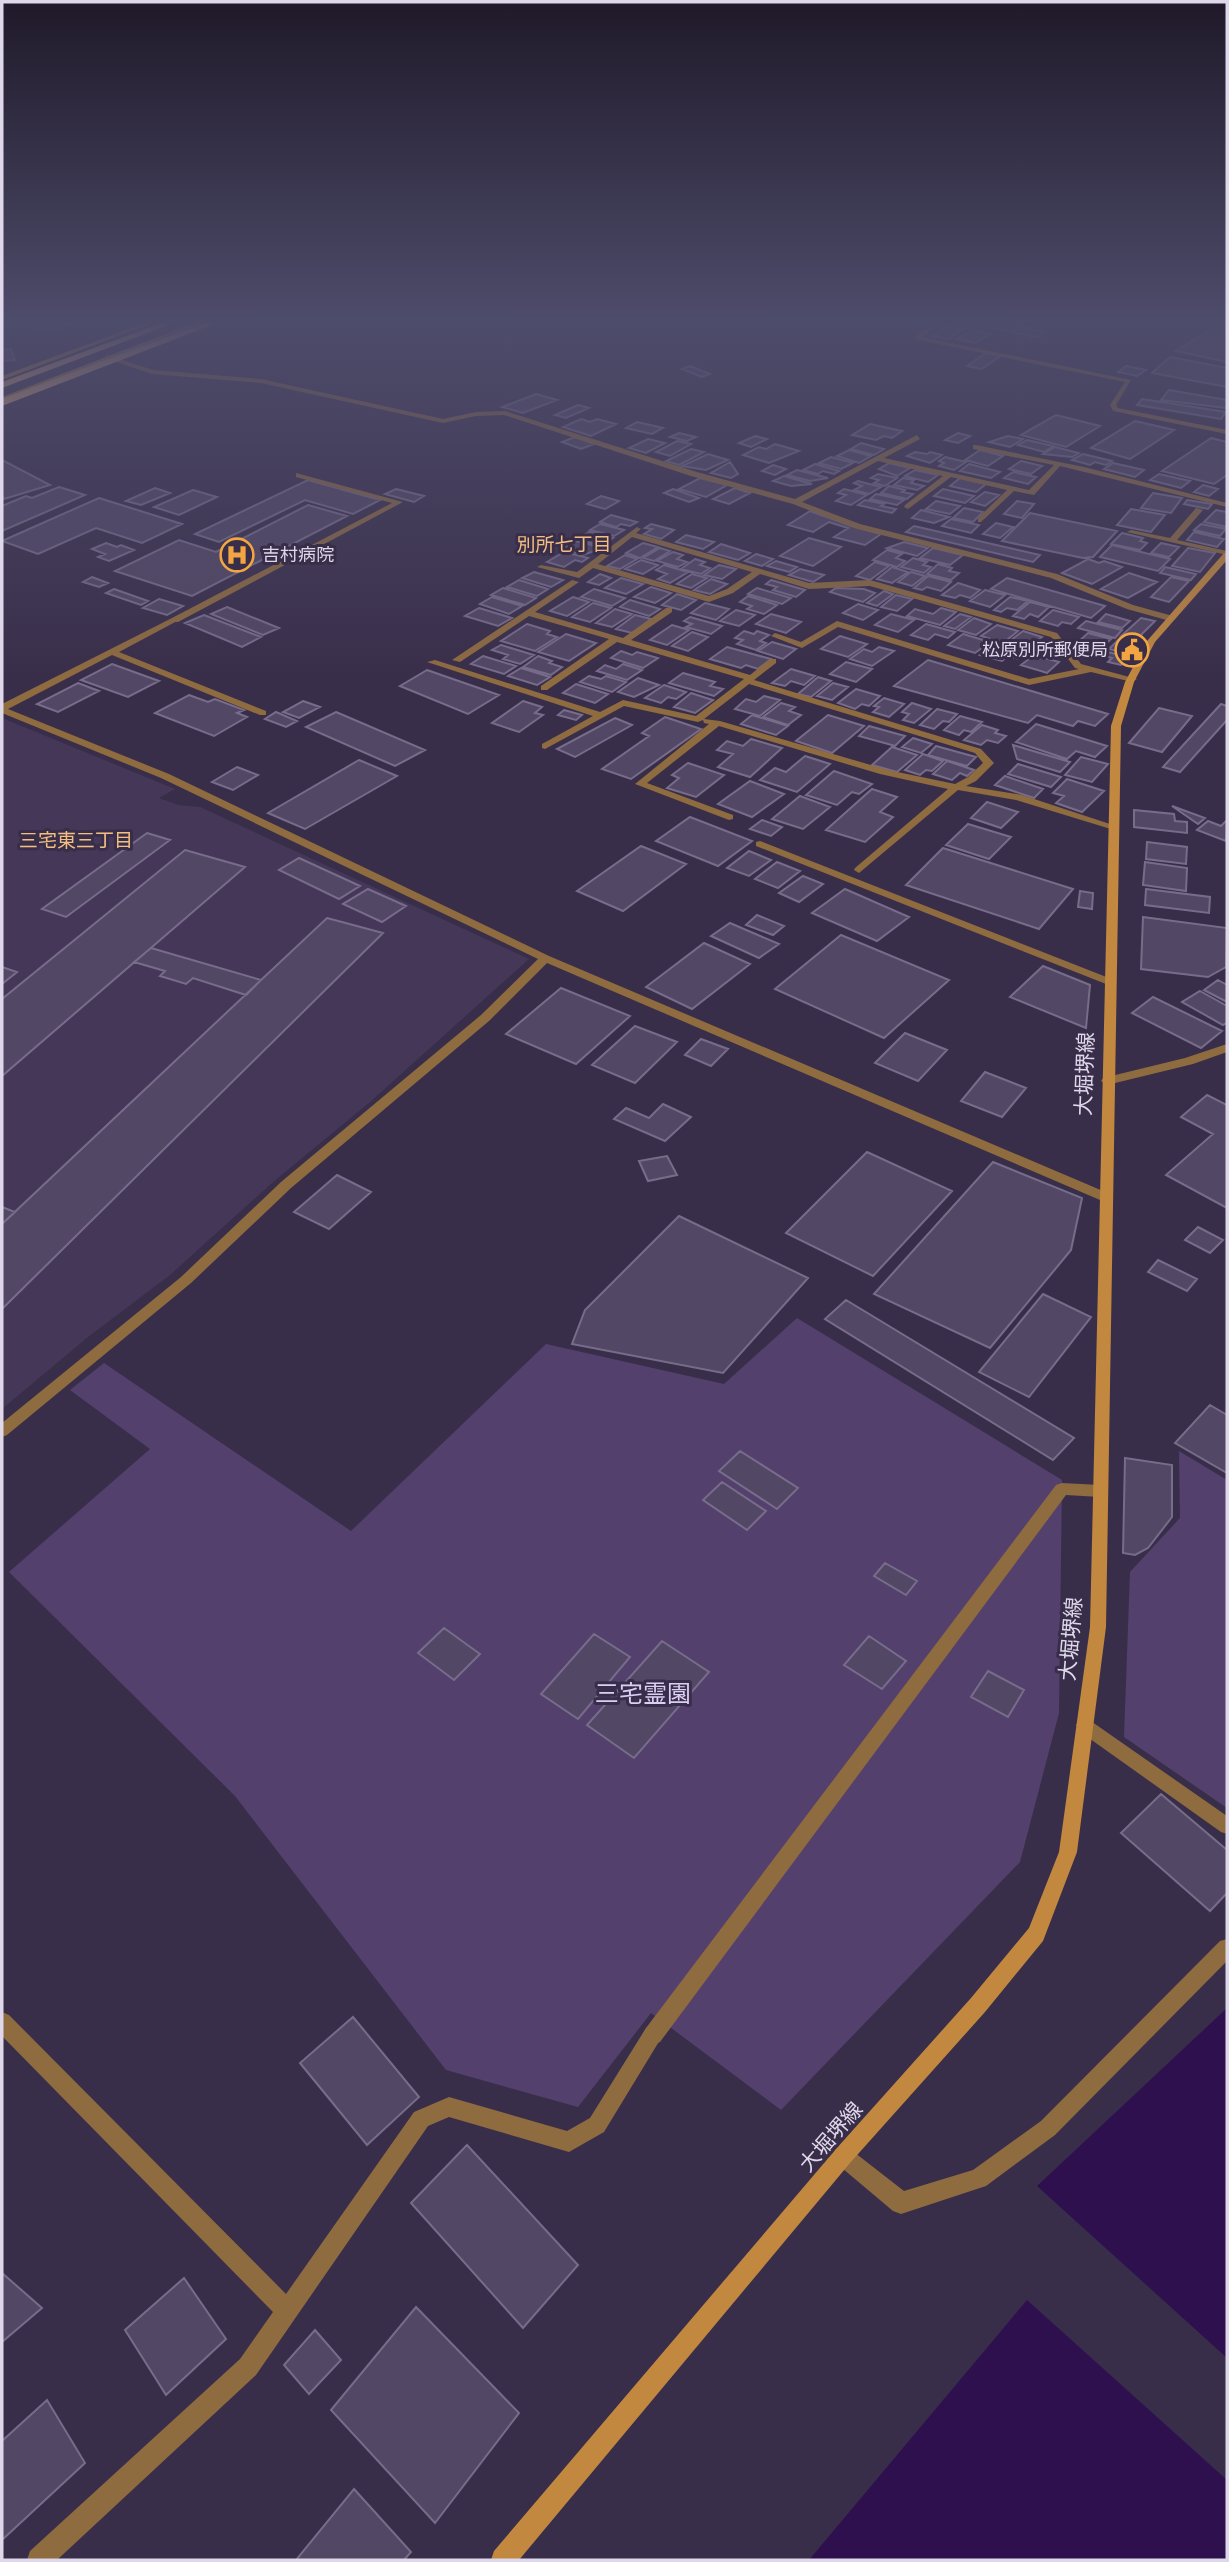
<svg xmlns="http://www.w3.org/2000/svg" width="1229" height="2562" viewBox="0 0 1229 2562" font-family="Roboto,'Noto Sans JP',sans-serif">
<rect width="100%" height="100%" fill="#392e4a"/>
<!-- built -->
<path fill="#443758" d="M2,718L175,789L159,798L178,805L200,807L529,959L370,1102L273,1182L170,1275L88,1337L2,1409Z"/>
<!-- green -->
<path fill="#53406d" d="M797,1318L1062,1480L1059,1713L1020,1862L781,2110L651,2013L578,2107L446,2070L235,1796L9,1572L150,1449L70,1390L104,1363L351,1531L546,1344L724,1384Z
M1179,1451L1227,1480V1808L1124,1737L1130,1572L1180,1518Z"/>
<!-- water -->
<path fill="#2f104e" d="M1227,2008V2358L1037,2186Z
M1027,2300L1227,2480V2560H809Z"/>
<!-- building -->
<path fill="#524764" stroke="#786c8b" stroke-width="2" d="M39,323H66L70,324L47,331L36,327L44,325Z
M952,323H962L974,325L964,330L945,326Z
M998,323L1019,327L1011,332L990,328Z
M1218,325L1227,327V362L1176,351Z
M1023,327L1046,332L1037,337L1014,333Z
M945,328L961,331L948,339L932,336Z
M972,330L990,334L975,343L957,339Z
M11,349L15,360L2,361V350Z
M986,353L1001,356L981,369L967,366Z
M1170,357L1227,368V387L1152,373Z
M690,366L710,374L702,377L682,369Z
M1126,366L1146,370L1137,376L1118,372Z
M1169,390L1227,400V408L1161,400Z
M536,394L557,400L523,413L502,407Z
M1142,399L1226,412L1221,419L1137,405Z
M578,405L589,408L566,418L555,415Z
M1056,415L1100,426L1066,447L1021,435Z
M581,419L590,422L597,419L616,424L591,436L563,427Z
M1135,421L1174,430L1130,459L1091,448Z
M637,422L663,428L652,434L626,428Z
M870,424L902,431L892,438L884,436L876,440L852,435Z
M679,433L696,437L687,441L670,437Z
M958,433L970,436L958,443L945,440Z
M755,436L767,439L751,447L739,443Z
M1008,436L1023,439L1010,447L989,442Z
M575,437L594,444L581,449L562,442Z
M1211,438L1227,442V475L1214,484L1162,471Z
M648,439L665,443L646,453L629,448Z
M1027,440L1053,446L1044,452L1018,445Z
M677,441L691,444L670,456L656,452Z
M861,443L884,449L874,455L851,449Z
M775,444L799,451L769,463L743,455L759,447L766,449Z
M1055,447L1079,453L1072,457L1043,454Z
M691,449L704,452L679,465L666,461Z
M849,450L871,456L859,463L837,456Z
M980,450L1003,456L988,466L965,460Z
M915,452L927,454L930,452L942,455L930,463L907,456Z
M708,454L728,460L706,470L682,466Z
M1083,454L1112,461L1106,465L1095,462L1090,465L1072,460Z
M831,457L853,463L841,469L819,463Z
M945,457L966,462L954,470L939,466L944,463L939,461Z
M2,460L50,485L4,499L2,495Z
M1021,461L1042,466L1031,474L1009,469Z
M730,462L738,474L731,478L711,473Z
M889,463L910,468L897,476L879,469Z
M1113,463L1144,470L1135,477L1104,469Z
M815,464L839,471L834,474L823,471L818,474L803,470Z
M969,464L1000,472L991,478L960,471Z
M773,465L786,469L775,475L762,471Z
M797,470L828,478L810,481L787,475Z
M915,470L938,475L928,482L905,476Z
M1013,472L1036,477L1028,484L1004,478Z
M878,474L897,478L885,486L874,483L879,480L871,478Z
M1159,474L1190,481L1181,488L1150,480Z
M784,476L812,484L791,486L773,481Z
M700,478L727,485L706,497L679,489Z
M903,478L914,480L911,483L924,486L917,490L894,485Z
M960,478L986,484L976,492L950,486Z
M308,480L380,500L353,514L305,500L219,542L195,534Z
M858,481L881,487L869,494L854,490L862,486L854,483Z
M1203,485L1218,489L1209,496L1194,492Z
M889,486L905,490L902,492L913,494L907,499L881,493Z
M59,487L85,495L2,531V506L26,496L32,498Z
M155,488L170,493L141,505L126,501Z
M735,488L750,493L729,504L713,499Z
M396,489L424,496L414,502L385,494Z
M673,489L699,498L689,502L664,493Z
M844,489L867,495L851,505L836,501L846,495L838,493Z
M943,489L974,496L965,503L934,496Z
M193,490L217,497L179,515L154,507Z
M985,492L999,495L985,506L971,502Z
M1153,493L1182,498L1171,513L1141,508Z
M876,494L904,500L897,505L870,499Z
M601,496L619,501L605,509L587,504Z
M99,498L182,524L142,543L96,528L38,554L2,541Z
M865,500L884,504L881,506L896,509L892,513L858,505Z
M1187,500L1212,504L1208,509L1184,504Z
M936,501L960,506L950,514L926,509Z
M1017,501L1034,504L1022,518L1004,514Z
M308,505L347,516L192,596L115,571L179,540L216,552Z
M964,508L983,512L973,522L953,518Z
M1131,509L1165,515L1151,532L1117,525Z
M921,510L949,517L934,523L912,518Z
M1216,510L1227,512V527L1204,522Z
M810,511L852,526L881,534L865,545L834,537L848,528L829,522L813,532L788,525Z
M1030,513L1117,531L1093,557L1083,558L1002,541Z
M611,515L637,522L630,526L621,524L616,527L600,522Z
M951,519L979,525L971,533L942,526Z
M996,523L1013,527L1000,538L983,534Z
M600,524L624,530L614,536L590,530Z
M651,524L674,530L661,539L644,534L652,529L645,528Z
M1201,524L1226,529L1220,536L1194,530Z
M914,526L1040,555L1033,562L906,532Z
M589,532L613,538L602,546L577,539Z
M1194,532L1224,539L1217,547L1187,540Z
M1122,533L1143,538L1140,541L1147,543L1140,550L1111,544Z
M686,535L714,542L703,549L676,542Z
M809,538L841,547L813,566L780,556Z
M576,541L603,548L583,555L563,549Z
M904,542L928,548L917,556L887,548Z
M106,543L117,547L121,545L134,550L109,561L98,557L105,554L92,549Z
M643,543L658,547L640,558L626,553Z
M1161,543L1179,547L1169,557L1151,553Z
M721,544L750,553L738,560L709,552Z
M1112,545L1170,559L1158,571L1100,557Z
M660,548L670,551L654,561L643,558Z
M933,548L963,555L950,565L920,558Z
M1188,548L1215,553L1200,572L1172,566Z
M887,550L902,554L896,558L905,561L897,567L873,560Z
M564,552L588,558L582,562L575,560L564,567L547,562Z
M673,552L683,555L677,559L687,562L678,567L657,561Z
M756,554L773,559L762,566L745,561Z
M625,555L637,559L620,569L607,566Z
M913,558L927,562L923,565L931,567L924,573L901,567Z
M695,559L705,562L700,565L710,568L701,574L681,569Z
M1088,559L1099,563L1104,561L1122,567L1092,584L1062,573Z
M641,560L658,565L643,574L625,569Z
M776,561L797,567L789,572L767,566Z
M875,562L889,566L870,580L856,576Z
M938,564L952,568L949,571L959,573L951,580L927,574Z
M664,565L688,572L670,583L658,579L667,574L656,570Z
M719,565L736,569L722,579L704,575Z
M892,567L908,572L892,583L877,579Z
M1165,567L1196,574L1191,580L1160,573Z
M800,569L824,575L813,582L789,575Z
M534,572L563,580L551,587L522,578Z
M911,572L925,576L912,586L898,582Z
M1129,573L1157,582L1128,598L1101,589Z
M600,574L611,578L599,585L588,582Z
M692,574L707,578L691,588L677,584Z
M928,576L951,582L941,591L927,587L922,590L914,588Z
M92,577L108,583L99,587L83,582Z
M1171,577L1189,581L1169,602L1151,597Z
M621,578L643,584L626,594L605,588Z
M1007,578L1105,606L1091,618L991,589Z
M711,579L727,584L710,594L694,590Z
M519,580L548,589L537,596L507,587Z
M771,580L805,590L796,597L773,590L777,587L766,584Z
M958,583L980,590L970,598L960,595L955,598L942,595Z
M651,587L671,593L655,603L634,597Z
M503,588L536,598L525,605L491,595Z
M757,588L791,598L782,604L748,594Z
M836,588L864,589L875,593L863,602L830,592Z
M114,589L148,601L141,605L106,593Z
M594,589L625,598L612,606L581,597Z
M985,590L1005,595L990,607L970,601Z
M884,591L893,594L877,606L867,603Z
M677,594L696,600L681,610L662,605Z
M896,595L912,599L897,611L881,607Z
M748,596L777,605L764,614L747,609L752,606L740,602Z
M492,597L522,606L509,614L480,604Z
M573,597L589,602L567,616L550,611Z
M1010,597L1028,601L1017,610L1007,608L1001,612L994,610Z
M159,599L183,606L167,615L143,608Z
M630,600L660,609L649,616L620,607Z
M1030,602L1049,607L1038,617L1030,614L1024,619L1013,616Z
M593,603L611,608L590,622L572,617Z
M705,603L729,609L716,620L691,613Z
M858,604L878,610L863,620L843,613Z
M227,607L279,628L263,635L211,614Z
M479,608L512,618L498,626L465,616Z
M941,608L956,612L940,625L907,616L915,609L933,614Z
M615,609L632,614L612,627L596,623Z
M736,610L755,615L739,626L720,621Z
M1053,610L1079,617L1071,624L1062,622L1058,626L1040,621Z
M771,614L801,622L786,633L756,624Z
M891,614L914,620L898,632L875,625Z
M960,614L971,617L955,629L944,626Z
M1106,614L1130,621L1122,628L1098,622Z
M204,615L261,637L242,647L185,623Z
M635,615L651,619L632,633L616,629Z
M690,617L722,626L711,634L686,627L692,624L684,621Z
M974,618L991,624L976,635L958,630Z
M1141,618L1155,621L1136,640L1121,636Z
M1086,621L1122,630L1115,638L1078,628Z
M527,624L550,631L547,634L557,637L535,651L501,641Z
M926,624L955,632L948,638L935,634L928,640L911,635Z
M672,625L689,630L667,645L650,640Z
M997,625L1018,631L1003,643L981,636Z
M744,631L754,634L757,631L769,635L760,641L766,643L756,650L737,644L743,640L735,638Z
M1023,631L1042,637L1026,650L1006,644Z
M692,632L708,637L688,651L672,646Z
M1088,633L1111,639L1097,652L1084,649L1078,642Z
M566,634L596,643L569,661L538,652Z
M963,634L990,642L975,653L948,645Z
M840,636L867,644L848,657L821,649Z
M1120,638L1142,644L1131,655L1109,649Z
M772,642L796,649L783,659L758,651Z
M1044,642L1057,645L1060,651L1053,658L1033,652Z
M995,643L1027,652L1019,659L1008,656L1002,661L980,655Z
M501,645L534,655L520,664L503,659L508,655L492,650Z
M727,647L771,659L758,669L746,665L741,668L710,659Z
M879,647L894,651L872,666L850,659L864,649L872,652Z
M621,651L632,655L637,652L658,658L643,668L611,658Z
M1104,651L1128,657L1121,665L1108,662L1112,658L1100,655Z
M1034,655L1059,662L1047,673L1021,665Z
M483,656L516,666L504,674L471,664Z
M538,656L552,661L549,663L562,667L551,675L523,667Z
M928,660L1108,714L1095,726L1078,721L1073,726L1037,715L1028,723L894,686Z
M846,662L872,669L856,682L830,674Z
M112,664L159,681L128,697L81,680Z
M623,664L642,670L627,680L597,671L605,665L616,669Z
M521,668L550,677L537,685L508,676Z
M791,669L815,676L804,685L791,681L785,686L772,683Z
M427,670L499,695L468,714L400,686Z
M683,673L715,682L710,686L723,689L714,696L669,683Z
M589,676L601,679L606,676L626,682L612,692L580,682Z
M818,677L831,681L811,697L798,694Z
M638,678L659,685L634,697L618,692Z
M78,683L99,691L58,712L37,704Z
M833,683L848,687L832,700L817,696Z
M576,684L608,694L595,703L563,693Z
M664,685L686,692L676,699L668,697L661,703L645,698Z
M856,689L880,696L869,706L862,704L855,709L838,703Z
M691,693L713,700L695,713L674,707Z
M189,695L208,702L215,699L244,710L237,713L247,717L214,736L155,713Z
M764,696L780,700L760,716L735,709L746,699L756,702Z
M884,698L904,704L889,717L873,712L879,707L874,706Z
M303,701L320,707L299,718L283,712Z
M523,701L542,707L535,713L543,715L519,732L492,723Z
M781,703L795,707L789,711L801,715L788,725L763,717Z
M912,703L931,709L914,723L903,720L909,714L902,712Z
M1221,704L1227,706V720L1180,772L1163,767Z
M1159,708L1192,716L1162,752L1129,743Z
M937,709L957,714L949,722L943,721L934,729L920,725Z
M564,710L582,715L576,720L558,715Z
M276,712L297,721L286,727L265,719Z
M336,712L425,750L395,766L306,727Z
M752,715L788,726L776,735L741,724Z
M828,715L864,726L832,753L796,741Z
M960,716L982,722L971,732L964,730L959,735L944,730Z
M665,717L701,729L631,779L602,769L649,736L642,733Z
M615,718L632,725L575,757L557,749Z
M1036,724L1107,746L1095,757L1076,751L1067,759L1016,742Z
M982,725L998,730L995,733L1006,736L998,743L987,740L981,745L964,740Z
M869,726L905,736L895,746L859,736Z
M913,738L932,744L921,753L902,747Z
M751,739L782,748L750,777L718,767L733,754L717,750L727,741L743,746Z
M1013,745L1070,762L1060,772L1017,759Z
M936,746L976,757L967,766L928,755Z
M892,747L917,755L897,772L872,765Z
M923,754L943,761L932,771L926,770L920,775L905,770Z
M805,756L830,764L797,792L760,780L775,768L786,772Z
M1081,757L1108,764L1092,782L1065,775Z
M359,760L397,776L305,829L268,813Z
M947,761L974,770L967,776L960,773L952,780L933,774Z
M688,763L724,775L696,797L667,788L679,778L672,775Z
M1018,764L1061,777L1051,787L1008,774Z
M237,767L258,775L233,790L212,782Z
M834,771L872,784L859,794L852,792L837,805L806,795Z
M1005,776L1043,789L1034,798L995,785Z
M1067,779L1104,791L1082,812L1056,803L1064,796L1053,793Z
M750,781L784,794L752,817L718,804Z
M872,789L897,797L880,812L893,817L865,842L826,830Z
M800,796L830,807L803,829L772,819Z
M987,802L1018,812L1001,828L971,818Z
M1172,806L1205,818L1198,824Z
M1134,810L1174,814L1175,821L1187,822V833L1134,827Z
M690,817L752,841L718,866L656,841Z
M762,820L782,827L771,836L750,829Z
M1227,820L1226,841L1197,830L1208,821L1221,826Z
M968,824L1011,837L989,859L946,845Z
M147,833L170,840L66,917L42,909Z
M1147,842L1187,847L1186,864L1146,859Z
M641,846L686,864L623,911L577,891Z
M943,848L1073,889L1039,929L906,885Z
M185,850L245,867L2,1076V999Z
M749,851L771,860L749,876L727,868Z
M299,858L360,886L339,899L279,870Z
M777,862L800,871L778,888L755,879Z
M1145,862L1187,868L1186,891L1143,885Z
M803,876L823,884L799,902L779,893Z
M368,889L406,906L382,922L343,904Z
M845,889L909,917L877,941L812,913Z
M1146,889L1210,897L1209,913L1145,905Z
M1080,891L1093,893L1092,909L1078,907Z
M757,915L784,926L773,935L746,925Z
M1143,917L1227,928L1226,967L1208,977L1141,969Z
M327,918L383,933L2,1309V1224Z
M730,923L779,944L759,958L711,936Z
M841,935L949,980L884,1038L775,989Z
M704,943L750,964L692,1009L646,987Z
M151,948L261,980L246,995L193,978L186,984L160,976L165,971L134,962Z
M1043,966L1090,985L1086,1028L1010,997Z
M2,967L17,972L2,984Z
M1218,980L1227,985V1002L1204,990Z
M561,988L630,1016L576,1064L506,1034Z
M1200,991L1227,1006V1023L1223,1025L1182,1002Z
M1153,997L1222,1031L1201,1048L1132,1013Z
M635,1026L677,1042L635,1083L592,1065Z
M905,1033L947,1050L918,1081L875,1063Z
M701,1039L728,1049L711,1066L685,1055Z
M985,1072L1026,1088L1002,1117L961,1101Z
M1207,1095L1227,1105V1208L1166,1175L1213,1134L1181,1117Z
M663,1104L691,1117L665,1141L614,1119L626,1108L649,1118Z
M867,1152L952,1191L873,1276L786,1233Z
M667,1156L677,1175L648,1181L639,1161Z
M993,1162L1082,1198L1071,1250L990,1348L874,1294Z
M337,1175L371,1192L329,1229L294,1212Z
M2,1207L15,1212L2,1224Z
M679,1216L808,1278L723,1373L572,1344L585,1310Z
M1198,1227L1223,1240L1210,1253L1185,1240Z
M1158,1260L1197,1279L1187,1291L1148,1272Z
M1043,1294L1091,1317L1029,1397L979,1372Z
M846,1300L1074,1438L1053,1460L825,1319Z
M1210,1405L1227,1415V1473L1175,1443Z
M740,1451L798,1488L777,1509L719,1471Z
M1125,1458L1172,1465V1517L1148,1548L1135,1555L1123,1553Z
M722,1482L766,1511L747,1530L703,1500Z
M885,1563L917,1581L906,1595L874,1576Z
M444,1628L480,1654L454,1680L418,1653Z
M594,1634L630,1657L578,1719L541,1694Z
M869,1636L906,1661L882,1689L844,1665Z
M662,1641L709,1672L634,1758L587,1725Z
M988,1671L1024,1690L1008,1717L971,1697Z
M1161,1794L1227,1850V1893L1210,1911L1121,1833Z
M353,2017L419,2097L367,2145L300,2063Z
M467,2145L578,2265L523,2328L411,2203Z
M2,2273L42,2308L2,2342Z
M184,2278L226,2339L166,2395L125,2330Z
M416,2307L519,2413L435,2523L331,2410Z
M315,2330L341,2360L309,2394L284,2365Z
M47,2400L85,2463L2,2540V2441Z
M354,2489L411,2552L404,2560H296Z"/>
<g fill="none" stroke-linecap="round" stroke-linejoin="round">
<!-- service -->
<path fill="#8f6b40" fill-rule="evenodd" d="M296,473L403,502L178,622H172V618L392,503L296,477Z
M1062,1483L1100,1485L1106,1487L1108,1491L1106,1495L1100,1497L1066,1495L660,2042L653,2045L646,2042L643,2035L646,2028L1056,1485Z
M1085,1717L1227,1816V1834L1221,1832L1079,1731L1076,1725L1079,1719Z"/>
<!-- minor -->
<path fill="#8f6b40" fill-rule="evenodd" d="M928,323H934L936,326L922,337L1131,380L1116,405L1118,408L1227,430V434L1113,411L1110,405L1125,382L918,340L915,337L930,326Z
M1004,323H1017L1033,327L1030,329Z
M107,355L153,370L261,379L443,419L476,412L505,411L697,472L795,499L917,435L920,439L884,458L1029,490L1054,465L973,449V445H976L1084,467L1227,503V507L1060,466L1034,495L1014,491L981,522H978V518L1007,490L951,477L908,509L904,507L905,505L943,476L878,461L802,502L860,524L1057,574L1133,605L1173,616V620L1170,621L1127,609L1051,578L854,528L793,504L691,476L504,415L476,416L443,423L261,383L152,374L105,358Z
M1196,508L1203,510L1177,540L1227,551V555L1127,532L1131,530L1170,538Z
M637,527L641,529L636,533L809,583L870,580L1057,633L1081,664L1137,679L1132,682L1091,672L1029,685L838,627L802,648L771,636L775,633L801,642L837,621L1029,679L1079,669L1075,668L1051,637L870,586L809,589L760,574L733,593L709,602L593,568L579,578L537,567L541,565L577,572ZM632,537L752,572L727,589L709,596L598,564Z
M572,580L579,582L535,612L623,638L666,608H672V612L631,640L750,675L770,659H776V663L754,680L981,749L994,763L976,781L966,786L1022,795L1119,827L1114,830L1016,800L958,790L859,873L854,870L855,868L948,789L880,774L719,726L647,783L733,815V819L729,820L635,784L709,724L704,723L703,720L698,722L624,706L545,749L542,748V744L593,716L427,662L435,660L600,712L623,700L696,716L744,679L617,642L547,690H541V686L609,639L529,616L460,662L452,660ZM749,684L975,753L983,763L968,777L955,784L888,770L720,721L704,719Z
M172,618L179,620L119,652L266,711V715H260L112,655L8,709L169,774L549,956L1110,1194L1112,1197L1110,1200H1100L547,963L489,1021L291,1188L191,1283L7,1435L2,1437V1423L181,1277L281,1182L481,1015L538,959L161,778L2,713V704Z
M760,841L1114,980L1116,982L1110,985L1106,984L756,846V842Z
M1227,1044V1052L1193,1064L1107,1085L1101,1081L1103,1078L1185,1058Z
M1227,1939V1961L1055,2135L986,2186L901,2214L893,2211L836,2163L832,2156L836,2149L843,2145L850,2149L904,2191L973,2170L1041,2121L1220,1941Z
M2,2012L9,2015L286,2294L414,2112L449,2097L567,2131L590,2118L646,2028L653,2025L660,2028L663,2035L604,2132L569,2152L449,2117L428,2126L256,2375L57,2560H27L30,2551L240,2359L273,2312L2,2036Z"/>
<!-- secondary -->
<path fill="#c2883f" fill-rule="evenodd" d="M145,323H153L2,380V376Z
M194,323H202L2,401V397Z
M1224,553H1227V560L1155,642L1134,682L1121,726L1106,1627L1077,1852L1043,1941L985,2012L850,2163L519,2560H491L494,2551L836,2149L971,1998L1029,1928L1059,1852L1090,1627L1111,726L1125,682L1147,641Z"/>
<!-- motorway -->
<path fill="#f2bd7f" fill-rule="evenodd" d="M161,323H174L2,388V382Z
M204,323H217L2,406V399Z"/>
</g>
<!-- sky -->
<linearGradient id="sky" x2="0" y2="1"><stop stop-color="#1f1929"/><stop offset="0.47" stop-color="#4e4c6b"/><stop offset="1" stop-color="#4e4c6b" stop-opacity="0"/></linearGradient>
<rect width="1229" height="681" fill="url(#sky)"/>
<!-- icons -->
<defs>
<symbol id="hospital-ring" viewBox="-11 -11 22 22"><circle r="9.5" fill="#392e4a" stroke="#f2a541" stroke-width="1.5"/><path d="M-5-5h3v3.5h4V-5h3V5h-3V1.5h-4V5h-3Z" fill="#f2a541"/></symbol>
<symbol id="civic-ring" viewBox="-11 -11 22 22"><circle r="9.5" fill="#392e4a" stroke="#f2a541" stroke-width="1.5"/><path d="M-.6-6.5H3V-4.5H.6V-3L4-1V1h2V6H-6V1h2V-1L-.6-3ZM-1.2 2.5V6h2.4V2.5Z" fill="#f2a541"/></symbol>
</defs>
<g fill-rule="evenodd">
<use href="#hospital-ring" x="218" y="536" width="38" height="38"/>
<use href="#civic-ring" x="1113" y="631" width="38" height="38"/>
</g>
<g text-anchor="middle" stroke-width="6" stroke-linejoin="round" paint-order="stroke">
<!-- far-poi labels -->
<g font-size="18" fill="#dfd8ea" stroke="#392e4a" text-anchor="start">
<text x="262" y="561">吉村病院</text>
<text x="1108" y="656" text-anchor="end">松原別所郵便局</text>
</g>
<!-- far-neighbourhood labels -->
<g font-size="19" fill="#f4be80" stroke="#392e4a">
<text x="564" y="551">別所七丁目</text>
<text x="76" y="847">三宅東三丁目</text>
</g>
<!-- street labels -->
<g font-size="21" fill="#dfd8ea" stroke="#392e4a">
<text transform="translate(1085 1074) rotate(-88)" y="7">大堀堺線</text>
<text transform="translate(1071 1639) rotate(-85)" y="7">大堀堺線</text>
<text transform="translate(831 2137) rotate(-49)" y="7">大堀堺線</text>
</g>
<!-- near-park labels -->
<g font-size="24" fill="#dbcdf3" stroke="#392e4a">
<text x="643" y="1702">三宅霊園</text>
</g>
</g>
<!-- border -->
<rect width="1229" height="2562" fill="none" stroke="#dfd8ea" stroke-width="7"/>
</svg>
